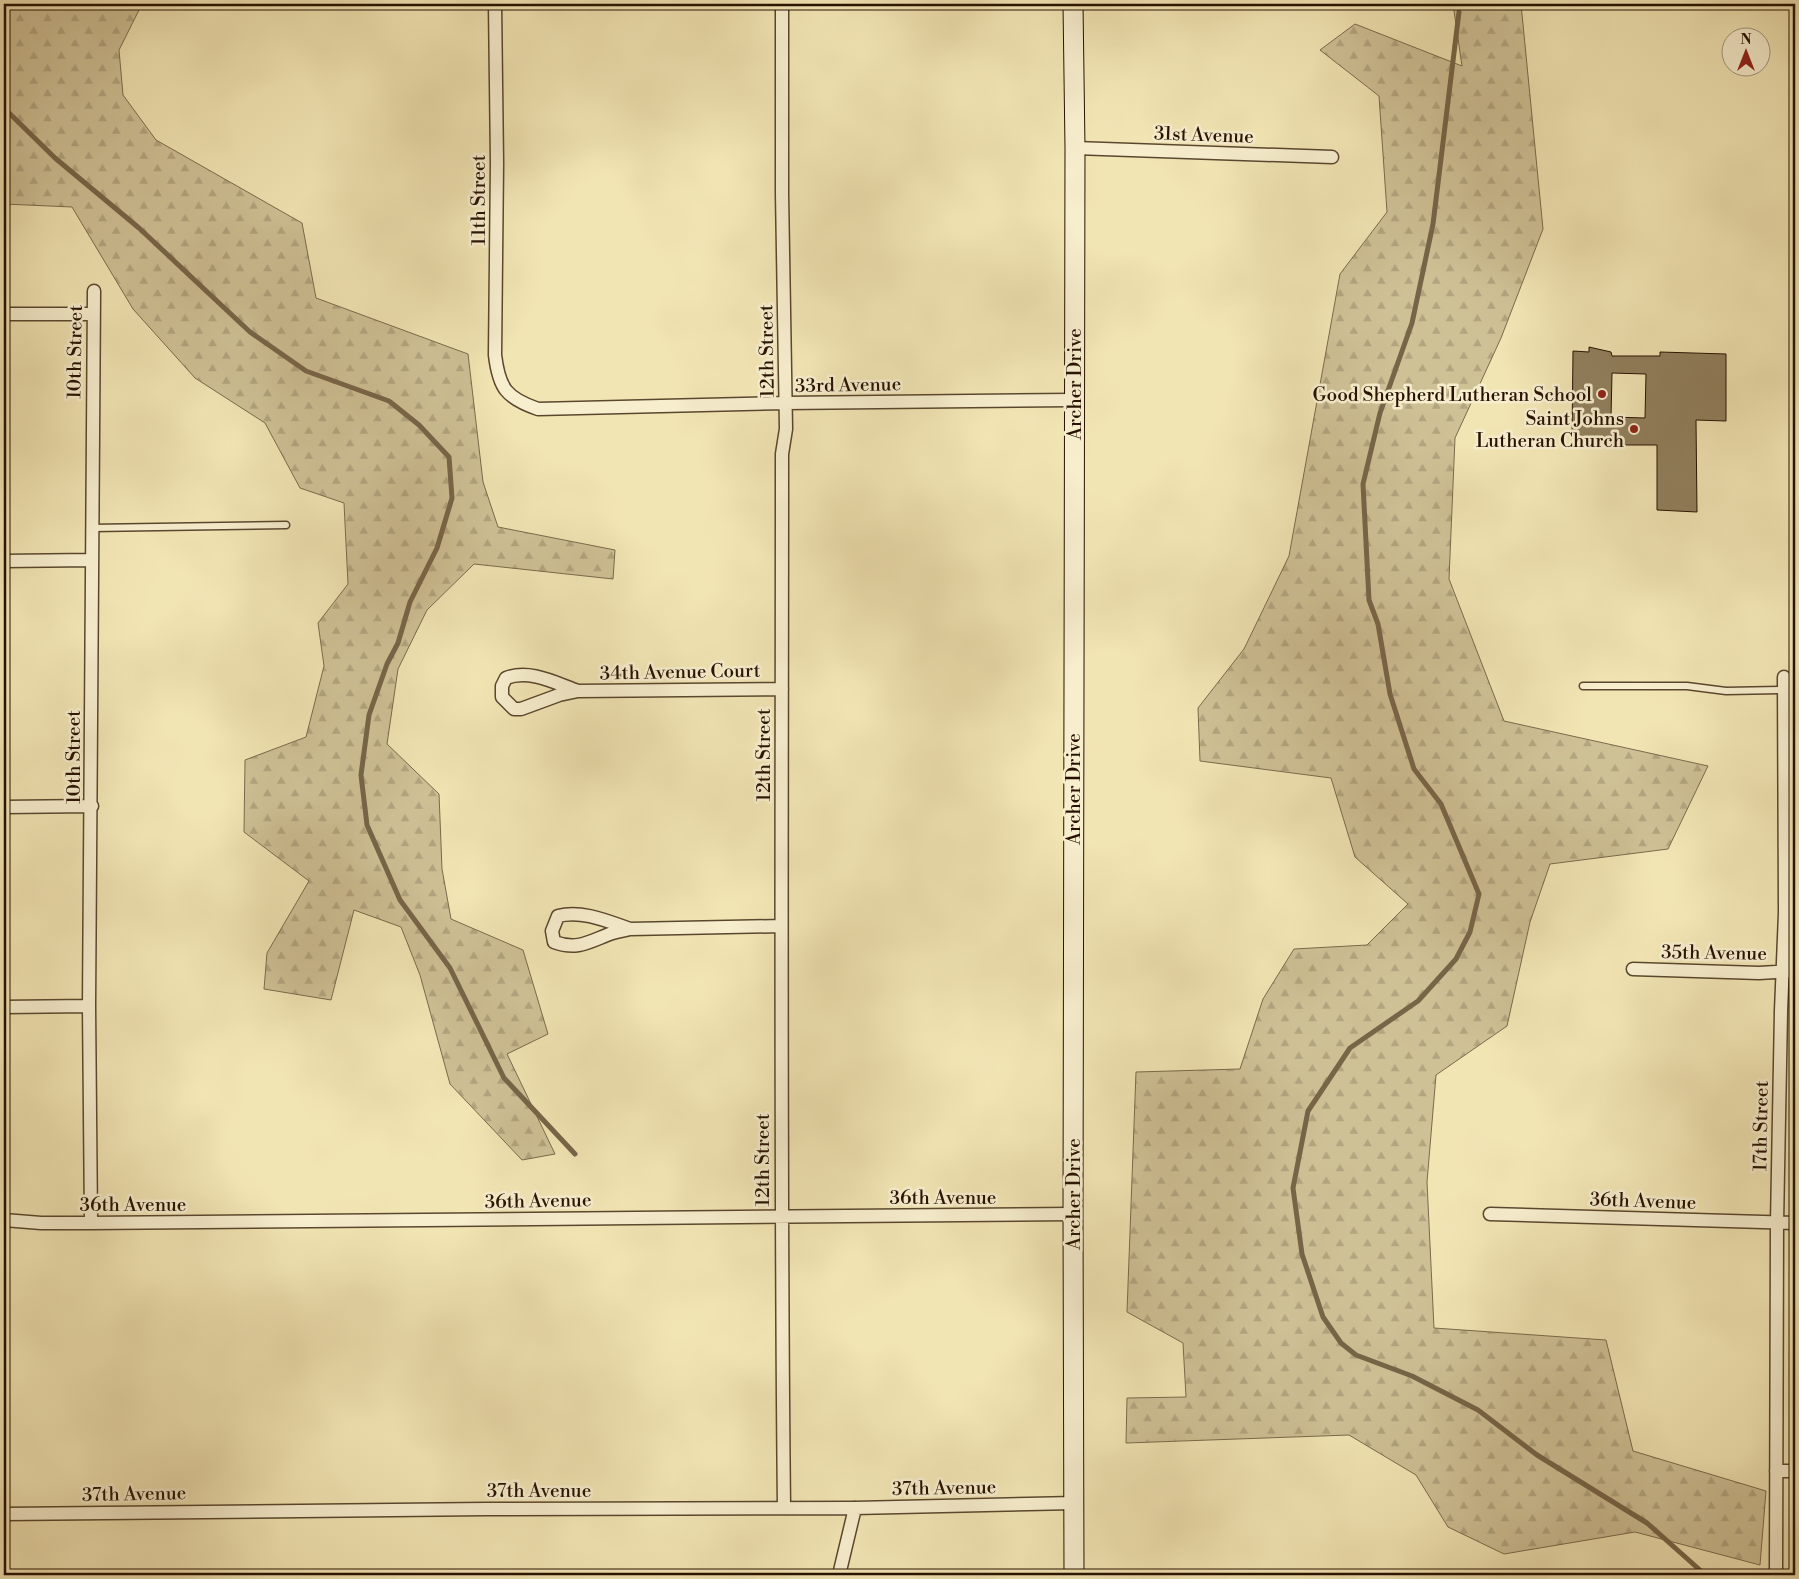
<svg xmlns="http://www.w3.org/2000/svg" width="1799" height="1579" viewBox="0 0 1799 1579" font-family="'Libre Bodoni',serif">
<defs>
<pattern id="forest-firs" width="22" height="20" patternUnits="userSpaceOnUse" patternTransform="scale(1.25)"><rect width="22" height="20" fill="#cfc196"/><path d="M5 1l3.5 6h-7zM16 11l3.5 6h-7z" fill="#b2a580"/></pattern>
</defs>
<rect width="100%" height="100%" fill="#f2e5b4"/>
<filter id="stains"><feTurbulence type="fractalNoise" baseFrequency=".004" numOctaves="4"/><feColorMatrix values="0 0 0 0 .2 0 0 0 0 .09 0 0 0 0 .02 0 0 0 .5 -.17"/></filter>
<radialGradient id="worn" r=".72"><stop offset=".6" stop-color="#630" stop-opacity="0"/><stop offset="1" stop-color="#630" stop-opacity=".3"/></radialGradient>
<!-- forest -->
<path fill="url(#forest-firs)" stroke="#7b6a4c" d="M4,4H142L119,50L123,95L156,140L302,223L316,298L468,354L483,482L498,527L615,550L613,579L474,564L427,610L398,669L387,744L439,794L442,869L451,919L523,950L548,1034L507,1054L555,1154L522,1160L450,1084L420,975L401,927L354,910L331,1000L264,989L267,953L309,881L244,832L245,760L306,737L324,666L318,623L348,584L344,503L300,488L265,423L195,378L133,309L72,207L4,204Z
M1453,4H1521L1543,229L1501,338L1455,438L1449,579L1504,721L1708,766L1668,849L1550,864L1530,922L1507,1026L1436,1075L1427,1182L1434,1328L1606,1340L1633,1451L1766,1491L1760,1565L1635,1532L1504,1554L1448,1527L1416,1475L1349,1435L1126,1443L1127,1398L1186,1397L1183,1343L1127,1312L1136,1072L1240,1069L1263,999L1294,949L1367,945L1408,904L1355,857L1331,778L1200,761L1198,708L1244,649L1289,556L1340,274L1387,212L1379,96L1320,50L1355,24L1462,66Z"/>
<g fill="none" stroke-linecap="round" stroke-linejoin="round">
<!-- stream -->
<path stroke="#776548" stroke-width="5" d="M1459,12L1433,224L1412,323L1380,413L1363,484L1369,600L1378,624L1390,694L1414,769L1441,804L1479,894L1470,932L1456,959L1418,1001L1350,1048L1308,1111L1293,1188L1302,1254L1323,1317L1341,1343L1356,1355L1412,1376L1478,1410L1537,1455L1647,1523L1701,1571L1708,1575
M4,108L55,158L139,228L250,332L306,371L389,401L419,425L449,457L452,498L437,548L410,602L398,643L387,664L369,715L361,775L367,825L400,900L450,968L504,1078L575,1154"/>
</g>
<!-- building -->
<path fill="#91805e" stroke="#271201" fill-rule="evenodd" d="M1589,347L1611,352L1612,356H1660V352L1726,354V421L1696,420L1697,512L1657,510V445H1609V437L1572,438L1573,351L1589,352ZM1612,373L1646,374L1645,418L1611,417Z"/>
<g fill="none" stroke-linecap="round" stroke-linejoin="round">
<defs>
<path id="lane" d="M92,528L286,525
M1583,686H1687L1726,691L1784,690"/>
<path id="street" d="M495,4L497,163L495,355C499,388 506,398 538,409L785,403L1073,400
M782,4V193L786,429L782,454C782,805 780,1156 784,1507
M1075,148L1332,157
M4,314H93
M4,561L91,560
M578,691C555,683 530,669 506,678L502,686V697L514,709H521L559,695L578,691L782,689
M4,807L92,806
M630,929C607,921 582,910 558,916L552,931L554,942C576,950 587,943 607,935C614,932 622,931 630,929L781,926
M1633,969L1759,973L1795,971
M4,1007L89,1006
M1490,1214L1795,1223
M4,1220L41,1223H91L1073,1214
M91,1223L89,1006L94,291
M1776,1471H1795
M4,1514L486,1509L855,1508L1075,1503
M839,1575L855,1508
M1776,1575L1777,1223L1781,1011L1785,913L1784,677"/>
<path id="secondary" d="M1073,4L1075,148L1073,1214L1074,1575"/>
</defs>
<!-- lane casing -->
<use href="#lane" stroke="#5a472e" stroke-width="9"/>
<!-- street casing -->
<use href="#street" stroke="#5a472e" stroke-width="15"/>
<!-- secondary casing -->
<use href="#secondary" stroke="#271201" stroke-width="21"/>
<!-- lane -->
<use href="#lane" stroke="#f7eece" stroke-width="6"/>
<!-- street -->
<use href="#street" stroke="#f7eece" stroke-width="12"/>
<!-- secondary -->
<use href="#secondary" stroke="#f7eece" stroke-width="19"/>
</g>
<!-- markers -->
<g fill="#8f2418" stroke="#f7eece" stroke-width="2">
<circle cx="1602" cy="394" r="5"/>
<circle cx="1634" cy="429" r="5"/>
</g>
<g text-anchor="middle" stroke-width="5" stroke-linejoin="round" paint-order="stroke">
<!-- street labels -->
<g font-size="19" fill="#271201" stroke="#f7eece">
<text transform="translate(1204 134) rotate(2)" y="7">31st Avenue</text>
<text transform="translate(478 200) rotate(-90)" y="7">11th Street</text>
<text transform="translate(766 351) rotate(-91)" y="7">12th Street</text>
<text transform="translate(74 352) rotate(-89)" y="7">10th Street</text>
<text transform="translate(848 384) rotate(-1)" y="7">33rd Avenue</text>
<text transform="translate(1074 384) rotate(-90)" y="7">Archer Drive</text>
<text transform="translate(680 671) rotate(-1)" y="7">34th Avenue Court</text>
<text transform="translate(763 755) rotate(-90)" y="7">12th Street</text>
<text transform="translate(73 757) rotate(-90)" y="7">10th Street</text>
<text transform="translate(1073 789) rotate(-90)" y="7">Archer Drive</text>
<text transform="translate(1714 952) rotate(1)" y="7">35th Avenue</text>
<text transform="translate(1760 1126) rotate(-89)" y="7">17th Street</text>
<text transform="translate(762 1160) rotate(-90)" y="7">12th Street</text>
<text transform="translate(1073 1194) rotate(-90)" y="7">Archer Drive</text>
<text x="943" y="1204">36th Avenue</text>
<text transform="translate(538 1200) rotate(-1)" y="7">36th Avenue</text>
<text transform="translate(1643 1200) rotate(2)" y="7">36th Avenue</text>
<text x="133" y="1211">36th Avenue</text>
<text transform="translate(944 1487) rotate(-1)" y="7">37th Avenue</text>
<text x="539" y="1497">37th Avenue</text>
<text transform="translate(134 1493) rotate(-1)" y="7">37th Avenue</text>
</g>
<!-- poi labels -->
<g font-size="19" fill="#271201" stroke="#f7eece" text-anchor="end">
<text x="1592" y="401">Good Shepherd Lutheran School</text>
<text x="1624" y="425">Saint Johns<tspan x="1624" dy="22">Lutheran Church</tspan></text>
</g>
</g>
<!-- margin -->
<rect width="1799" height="1579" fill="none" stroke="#f2e5b4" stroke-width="20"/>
<rect x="5" y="5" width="1789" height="1569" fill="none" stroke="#271201" stroke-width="2.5"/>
<rect x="10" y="10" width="1779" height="1559" fill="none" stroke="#271201"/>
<!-- north arrow -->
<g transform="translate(1746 52)"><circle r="24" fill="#f7eece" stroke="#a4967c"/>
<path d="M0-4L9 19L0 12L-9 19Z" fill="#8f2418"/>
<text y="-8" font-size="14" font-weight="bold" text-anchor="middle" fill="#271201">N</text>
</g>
<rect width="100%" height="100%" filter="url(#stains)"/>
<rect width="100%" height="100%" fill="url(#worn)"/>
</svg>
